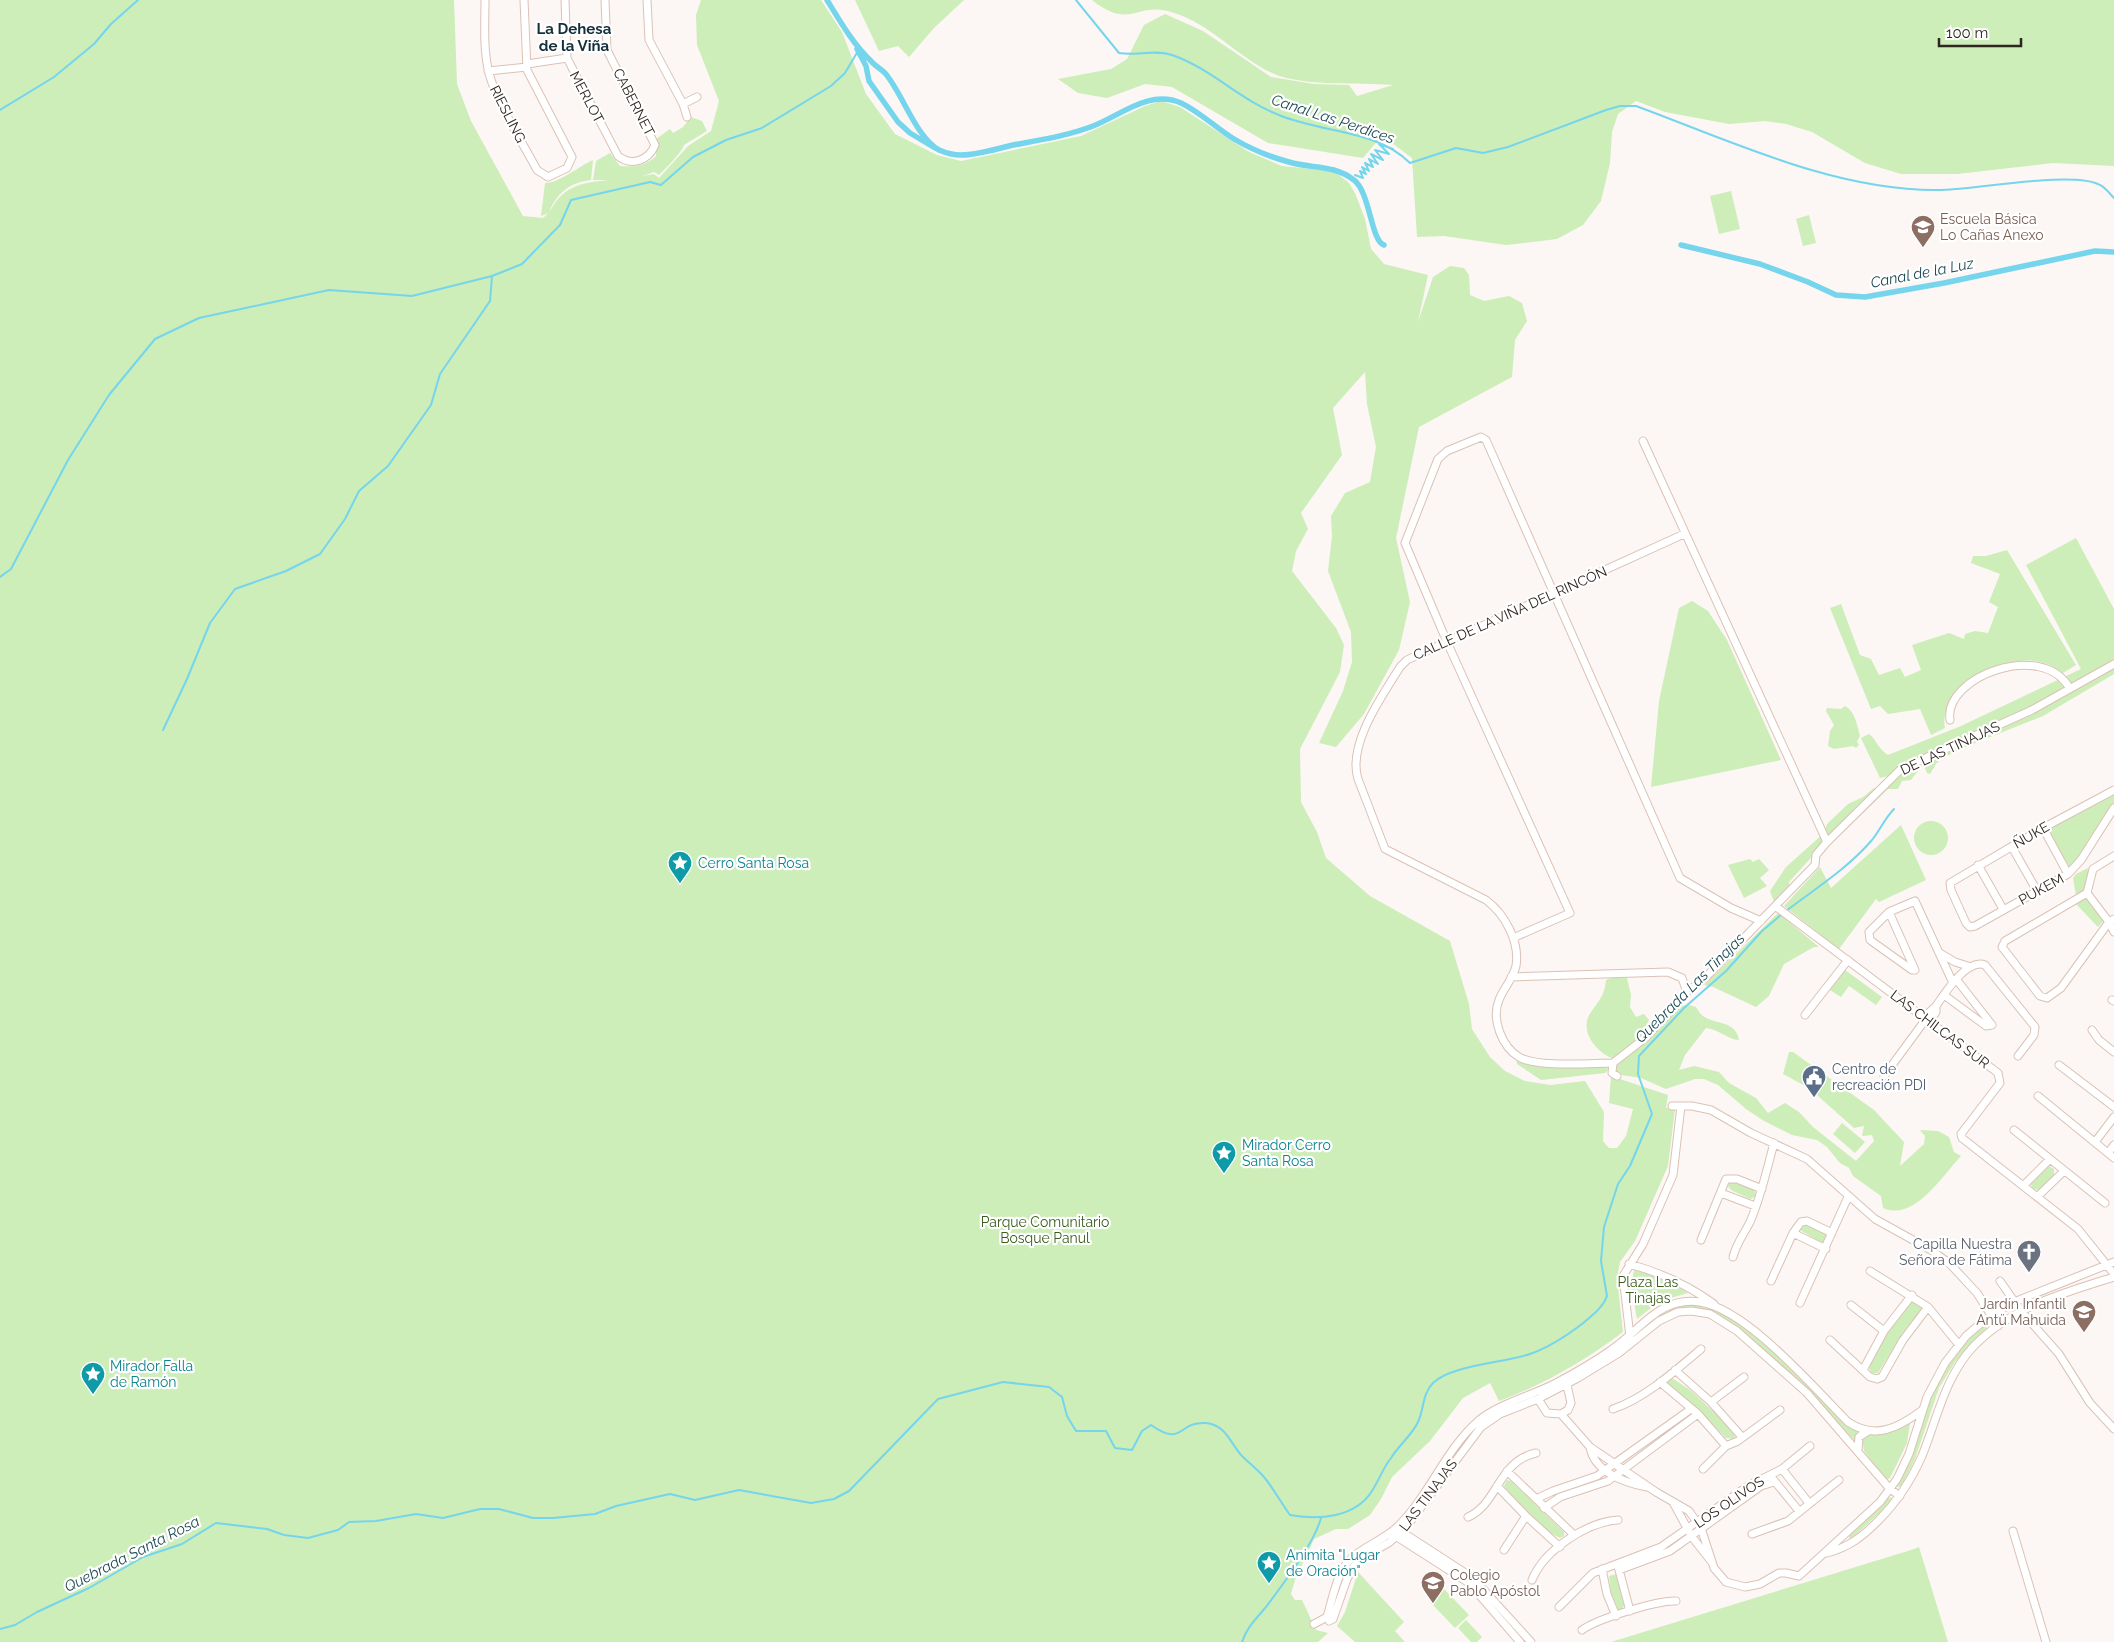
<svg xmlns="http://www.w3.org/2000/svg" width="2114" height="1642" viewBox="0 0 2114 1642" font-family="Raleway,sans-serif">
<rect width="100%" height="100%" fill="#fcf7f4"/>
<!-- green -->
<path fill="#cdedb9" d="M0,0H454L457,84L471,121L523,216L543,218C551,212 552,206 558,199C572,183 590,182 610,180H593L596,161L610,153L620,166C634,167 646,166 656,156V139L670,129L673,133L683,127L691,117L702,121L707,131L684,145C683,151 664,170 659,175L654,172L642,176L654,174L659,178L688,146L711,131L719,101L697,45L696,15L701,0H821L842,32L866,94L895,134L937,155L961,161L1081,136L1145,106L1161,101L1180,107L1249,152L1282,166L1331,171L1339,175L1349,183L1355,193L1365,219L1371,249L1384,264L1428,275L1418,322L1433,277L1450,266L1464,268L1469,275L1470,295L1484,301L1509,296L1522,303L1527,321L1515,340L1512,377L1419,427L1396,538L1410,602L1399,650L1364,714L1336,747L1319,743L1343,691L1352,662L1351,632L1328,571L1332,536L1331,516L1345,493L1370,482L1376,447L1367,404L1365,372L1333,408L1342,455L1301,513L1308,529L1296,551L1292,571L1336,628L1344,645L1340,672L1300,749L1301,802L1317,832L1326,858L1370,896L1450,941L1469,1004L1472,1029L1490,1057L1505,1071L1525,1081L1550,1085L1585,1081L1604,1112L1603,1141L1609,1148H1617L1626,1136L1633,1109L1609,1103L1611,1076L1668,1095L1666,1108L1675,1109L1668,1166L1635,1241L1620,1262L1617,1278L1623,1332C1584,1361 1545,1384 1499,1401L1490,1383L1463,1398L1430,1441L1392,1477L1381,1499L1370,1515L1348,1529H1336L1314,1539L1295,1580L1291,1594L1295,1600H1302L1316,1630L1328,1633L1318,1642H0Z
M855,0H964L934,28L909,57L898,46L879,51Z
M1092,0H2114V166L2053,163L1957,174H1901L1865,163L1812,132L1786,124L1765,121L1729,124L1665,112L1636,101L1618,114L1612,132L1610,163L1601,201L1583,225L1557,239L1506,245L1444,236L1417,237L1412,158L1392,143L1379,139L1363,158L1268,143L1172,87L1145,84L1107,98L1078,93L1058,79L1111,69L1127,59L1144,25L1165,14L1203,31L1271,77L1314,84L1349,85L1357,96L1393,85C1359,82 1302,87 1272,73C1236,56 1210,23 1171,12C1136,1 1131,31 1092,0Z
M593,160L591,180C571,182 556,193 549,213L541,216L545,183C560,183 579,166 593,160Z
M1731,191L1740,229L1719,234L1710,196Z
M1809,215L1816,243L1803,246L1796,219Z
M2076,538L2114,609V674L2043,716L1963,748L1943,758L1936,764L1930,774L1927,773L1924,766L1921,767L1911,780L1902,781L1898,789H1888L1827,848L1819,849L1789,882L1790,892L1782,901L1774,902L1770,891L1786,867L1824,833L1827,824L1848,804L1863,797L1874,788L1882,789L1893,775L1880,778L1861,738L1869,734C1877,740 1877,748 1888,755L1961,726L2081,669L2026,565Z
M2007,550L2076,665L2063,673C2031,647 1984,666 1959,691C1949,701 1942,714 1945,728L1931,735L1920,709L1888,714L1880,706L1871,709L1830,608L1841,604L1860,655L1871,659L1879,675L1900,668L1905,677L1921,670L1912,645L1949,633L1964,639L1965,634L1975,631L1988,633L1998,607L1989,602L2000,574L1971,563L1973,556H1986Z
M1692,601L1708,611L1727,640L1781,760L1651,787L1659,701L1679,608Z
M1845,706C1855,711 1857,725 1860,736L1857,741L1859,745L1856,748L1853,746L1834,749L1828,746L1830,731L1834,725L1826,711L1827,708L1841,709Z
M2114,793V806L2070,868L2049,832L2051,827Z
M1914 838a17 17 0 1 1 34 0a17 17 0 1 1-34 0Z
M1901,825L1926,880L1879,902L1876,899L1839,949L1784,906L1820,867L1831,888Z
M1750,859L1753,862L1759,859L1769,870L1760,878L1767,886L1744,898L1728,865Z
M2090,867L2084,892L2076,896L2073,878L2076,874Z
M2086,897L2105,919L2098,927L2076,904Z
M1778,913L1819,947H1814L1784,964L1769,996L1756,1007L1713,987L1704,985Z
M1845,970L1882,997L1876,1005L1849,986L1841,997L1830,990Z
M1611,978H1627L1631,995L1630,1007L1636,1017L1644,1014L1649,1020L1641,1037L1614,1059C1596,1052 1578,1031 1591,1012C1599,1001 1605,994 1606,980Z
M1689,1005L1696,1007C1698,1010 1700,1014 1703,1016C1715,1025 1736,1020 1739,1040C1731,1041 1718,1029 1706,1028L1685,1055L1679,1070L1694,1066L1719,1072L1729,1083L1756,1098L1768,1113L1785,1103L1799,1112L1813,1127L1856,1161L1874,1141L1872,1135L1862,1136L1864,1126L1854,1128L1809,1088L1783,1074L1789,1052H1793L1874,1110L1904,1142L1900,1166L1924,1144L1925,1136L1920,1130L1938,1131L1949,1137L1954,1152L1961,1156C1942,1176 1914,1222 1883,1208L1881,1196L1853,1176L1849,1168L1840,1163L1827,1147L1817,1140L1792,1135L1764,1121L1746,1109L1718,1085L1704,1079H1695L1666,1089L1641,1078L1621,1075L1615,1071V1064L1679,1006Z
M1515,1055L1554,1065L1595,1060L1606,1061L1608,1070L1605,1073L1541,1080L1517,1064Z
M1842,1123L1865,1142L1855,1153L1833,1134Z
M2047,1165L2054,1169V1175L2040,1190L2033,1189L2030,1183Z
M1730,1181L1754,1189L1756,1196L1750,1199L1731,1190L1728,1186Z
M1807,1224L1829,1235L1824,1244L1800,1230L1802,1225Z
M1634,1270L1669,1281L1688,1293L1660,1301L1637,1319L1631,1287Z
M1914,1299L1923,1307L1922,1309L1904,1331L1878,1373H1872L1869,1368C1879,1343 1894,1317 1914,1299Z
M1695,1304C1734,1309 1782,1357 1809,1385C1825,1403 1839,1420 1860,1431L1855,1441L1794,1376L1723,1318L1685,1309L1636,1334C1654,1317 1669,1306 1695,1304Z
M1986,1323L1987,1328L1955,1362L1939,1388L1915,1459L1902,1486L1897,1487L1911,1460L1928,1402L1948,1363L1962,1346Z
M1672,1378L1690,1390L1733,1429L1735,1434L1734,1439L1726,1438L1698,1410L1668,1384L1667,1380Z
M1910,1423L1907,1443L1890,1478L1886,1480L1864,1451L1862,1439L1870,1432L1885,1433Z
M1507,1480L1511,1481L1564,1532V1536L1560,1538C1538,1528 1519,1504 1504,1486Z
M1887,1497L1892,1498L1888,1505L1850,1540L1849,1536Z
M1919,1547L1948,1642H1611L1911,1550Z
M1358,1572L1404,1622L1395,1631L1405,1642H1355L1337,1626L1345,1612Z
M1616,1574L1624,1604L1623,1609L1619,1611L1611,1592L1609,1576Z
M1444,1589L1469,1615L1455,1628L1430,1602Z
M1466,1620L1482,1637L1477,1642H1471L1458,1628Z"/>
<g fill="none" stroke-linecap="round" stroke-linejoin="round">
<!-- stream -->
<path stroke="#75d5ec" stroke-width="2" d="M1076,0L1119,53C1137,56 1154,49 1172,55C1212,69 1240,100 1279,115C1321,133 1376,129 1410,163L1456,148L1483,153L1508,147L1606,110L1620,106H1636C1731,141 1835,191 1938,190C1973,190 2074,170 2100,185C2105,187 2110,194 2114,198
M0,110L54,77L94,44L111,24L138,0
M1355,175L1363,178L1360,171L1366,174L1362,167L1369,171L1365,163L1373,167L1369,159L1378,164L1371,154L1383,160L1375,150L1389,154L1379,144L1393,149
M0,577L11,569L68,460L109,395L155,339L199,318L329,290L412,296L492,276L522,264L560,225L571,200L650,182L661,185L693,157L726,140L762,128L831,86L845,73L858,51
M163,730L187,679L210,623L235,589L286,571L320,554L345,519L359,491L388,466L431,405L440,374L490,301L492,276
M1786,911C1816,888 1847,869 1872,840C1880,830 1885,818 1894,809
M0,1629L15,1625L37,1612L89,1588L143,1557L182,1544L216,1523L267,1529L284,1535L308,1538L338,1530L349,1522L376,1521L416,1514L443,1518L480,1509H499L533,1518H553L595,1514L616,1506L670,1494L695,1500L739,1490L811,1503L834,1499L849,1491L938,1399L1003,1382L1049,1387L1062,1397L1067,1416L1076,1431H1106L1115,1448L1132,1450L1142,1431L1151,1425C1184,1448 1177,1421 1206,1423C1226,1425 1230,1443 1242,1456C1249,1463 1257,1469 1264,1477C1274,1489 1281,1503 1290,1515C1319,1520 1355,1518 1372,1491C1379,1480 1383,1468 1391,1458C1399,1445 1412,1435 1418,1422C1424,1410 1422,1394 1433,1383C1451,1365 1504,1363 1530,1354C1550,1347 1565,1337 1582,1324C1591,1316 1603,1308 1607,1296L1601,1261L1604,1227L1618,1184L1630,1166L1652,1114L1638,1074L1639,1056L1684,1008L1726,971L1762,931L1782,914
M1242,1642C1247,1627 1256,1619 1266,1607C1283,1584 1314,1544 1321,1518"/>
<!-- canal -->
<path stroke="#75d5ec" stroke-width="5.5" d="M827,0C840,21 853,44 871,61C875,66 881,69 885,73C903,94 915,136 939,150C946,153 954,155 961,155C978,155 996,149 1013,145C1040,140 1067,136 1093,126C1121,115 1150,89 1181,103C1200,112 1216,128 1234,139C1251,149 1270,157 1289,162C1312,169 1333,164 1354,180C1370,192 1371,241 1384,245
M857,49L866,66L869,81L898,122L910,133L935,148
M1681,245L1760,264L1808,282L1836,295L1865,297L1944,283L2095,251L2114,252"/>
<defs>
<path id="minor" d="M485,0C485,23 483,50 489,73C497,104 522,141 537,170L548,177L567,168L572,157L527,70L524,0
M565,0L567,58L618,156C632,167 649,160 655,145L607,50L605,0
M647,0L649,40L683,104L687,117
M527,64L567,58
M488,71L527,67
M683,104L697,97
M1643,441L1827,842
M1950,720C1943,677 2043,639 2070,689
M2114,790L2043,828L1950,883L1951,890L1966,923L1970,927L1975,926L2068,874L2081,860L2114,808
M2043,828L2068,874
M2012,847L2037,891
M2114,856L2093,869L2087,893L2005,941L2002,947L2040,996L2047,998L2061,988L2109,922L2114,919
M1978,865L2003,909
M2087,893L2109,922L2114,932
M1775,906L1998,1073L2000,1083L1961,1134L1962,1138L2078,1229L2114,1274
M1889,912L1915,970
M1513,938L1570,913L1447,642L1405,543L1438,459L1447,451L1481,437L1486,440L1680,878L1731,908L1761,921
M1940,953L1955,962L1971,967
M1915,970H1912L1870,940L1869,932L1889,912L1915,901L1953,983
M1511,977L1668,972L1682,978L1687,992L1685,996L1645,1038L1613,1063L1612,1073L1617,1076
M1956,979L1992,1025
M1687,992L1705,978L1815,865L1816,855L1827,842L1901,769L2032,710L2114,664
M1944,995L1986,1026L1992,1025
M2112,1000L2114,1001
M1936,1006C1945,993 1967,958 1985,965L2035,1027L2034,1035L2018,1056
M1805,1015L1848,960
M1924,1017L1936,1006V1012L1930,1022
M2092,1030L2099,1040L2114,1052
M1613,1063C1592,1063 1537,1068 1519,1057C1502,1047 1491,1019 1499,1000C1503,989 1513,979 1516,966C1520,942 1505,914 1486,900L1385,849L1358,779C1347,744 1383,695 1400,667L1407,660L1684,534
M2059,1065L2114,1107
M1884,1076L1926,1019
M2038,1096L2114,1158
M1672,1106H1692L1711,1110L1751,1133L1807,1159L1875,1219L1931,1250L1949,1263L1977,1293L1998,1326
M2014,1130L2105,1203
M2095,1142L2114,1117
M2108,1153L2114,1145
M2024,1185L2049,1160
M1721,1193L1755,1206
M2038,1196L2064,1171
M1793,1233L1826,1249
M1701,1240L1726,1179H1737L1762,1189
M1733,1257C1736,1244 1744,1234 1750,1222C1761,1197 1767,1169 1774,1143
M1629,1264C1659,1272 1688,1285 1714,1304
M1870,1271L1928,1307L1959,1345
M1771,1281L1793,1233L1801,1222L1807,1221L1832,1233
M2000,1281L2021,1311L2059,1354L2090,1403L2114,1429
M1800,1303L1848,1197
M1851,1305L1884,1331
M1630,1337L1623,1276L1643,1244L1673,1175L1681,1106
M1830,1340L1870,1377L1877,1379L1882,1377L1903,1340L1928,1307
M1675,1370L1711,1402L1742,1437
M1863,1370L1884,1331L1912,1295
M1660,1382L1698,1414L1726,1446
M1538,1399L1547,1413L1561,1414L1568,1410L1571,1403L1567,1385
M1711,1402L1744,1377
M1613,1409C1645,1398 1675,1371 1701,1349
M1561,1414L1590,1447L1656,1492L1689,1511L1701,1528L1714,1568L1726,1582L1745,1587L1760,1584L1779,1573H1786L1799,1576L1880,1502L1897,1479L1909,1454L1927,1397L1945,1363L1966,1336L1986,1319L2014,1302L2114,1262
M1590,1447C1594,1472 1625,1483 1647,1487
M1858,1450L1859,1437L1868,1431
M1703,1469L1726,1446L1738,1441L1780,1410
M1782,1469L1809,1503
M1507,1471L1573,1534
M1772,1478L1799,1511
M1497,1486L1526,1516L1560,1547
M1536,1499L1553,1491L1597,1476L1691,1409
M1674,1504L1692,1537L1711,1561
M1544,1508L1560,1497L1608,1481L1698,1414
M1468,1517C1498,1504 1498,1461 1536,1453
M1399,1530L1473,1578L1531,1642
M2013,1531L2046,1642
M1752,1534L1788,1521L1839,1480
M1394,1535L1469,1583L1520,1642
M1504,1550L1526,1516
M1827,1553C1849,1547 1862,1537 1878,1521C1897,1502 1911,1481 1922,1456C1937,1419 1945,1377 1973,1347C2011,1307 2063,1293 2114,1277
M1618,1566L1630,1611
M1602,1569L1607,1594L1616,1616
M1619,1570L1670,1551L1761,1486L1774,1482
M1532,1580C1544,1550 1587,1522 1618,1520
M1559,1607L1593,1573L1661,1547L1748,1486L1782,1469L1810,1446
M1329,1621L1327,1617C1332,1601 1335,1581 1344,1567C1356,1549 1379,1543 1395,1529C1428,1499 1444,1451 1478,1421C1500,1403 1531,1396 1556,1383C1575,1373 1594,1362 1611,1350C1641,1330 1659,1296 1700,1302C1747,1309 1815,1389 1848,1422C1875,1440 1898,1428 1921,1411
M1329,1621L1333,1619L1347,1579L1354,1566L1362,1558L1390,1542L1407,1526L1481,1427L1500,1414L1538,1399L1578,1378L1619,1353L1659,1321L1678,1312L1691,1311L1710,1314L1737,1331L1807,1393L1890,1489L1900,1496
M1314,1624L1327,1617
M1582,1630C1597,1619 1658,1600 1676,1601"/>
</defs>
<!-- minor casing -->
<use href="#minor" stroke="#dcc1b5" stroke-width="9"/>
<!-- minor -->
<use href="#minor" stroke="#fff" stroke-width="7"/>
</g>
<!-- icons -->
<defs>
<symbol id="school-pin" viewBox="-11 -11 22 30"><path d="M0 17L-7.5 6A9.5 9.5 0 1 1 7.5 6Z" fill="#8d6e63" stroke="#fff"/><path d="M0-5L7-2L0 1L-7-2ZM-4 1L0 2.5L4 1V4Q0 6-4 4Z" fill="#fff"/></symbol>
<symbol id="sight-pin" viewBox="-11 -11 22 30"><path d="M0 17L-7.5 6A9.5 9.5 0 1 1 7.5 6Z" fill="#0f9aa8" stroke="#fff"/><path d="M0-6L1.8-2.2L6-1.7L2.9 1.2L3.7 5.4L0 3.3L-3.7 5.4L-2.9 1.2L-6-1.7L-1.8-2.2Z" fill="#fff"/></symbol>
<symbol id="civic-pin" viewBox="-11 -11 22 30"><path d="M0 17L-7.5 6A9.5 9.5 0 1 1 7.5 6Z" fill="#5c6f8a" stroke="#fff"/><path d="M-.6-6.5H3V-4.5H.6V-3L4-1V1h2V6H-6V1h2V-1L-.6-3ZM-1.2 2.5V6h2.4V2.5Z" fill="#fff"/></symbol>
<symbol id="church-pin" viewBox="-11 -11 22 30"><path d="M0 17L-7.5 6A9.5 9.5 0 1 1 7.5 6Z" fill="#6b7280" stroke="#fff"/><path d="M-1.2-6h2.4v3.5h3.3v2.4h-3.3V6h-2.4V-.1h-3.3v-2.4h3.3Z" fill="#fff"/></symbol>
</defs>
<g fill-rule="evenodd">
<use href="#school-pin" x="1909" y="213" width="28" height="38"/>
<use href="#sight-pin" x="666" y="849" width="28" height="38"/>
<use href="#civic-pin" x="1800" y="1063" width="28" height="38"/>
<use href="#sight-pin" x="1210" y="1139" width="28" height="38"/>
<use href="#church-pin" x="2015" y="1238" width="28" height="38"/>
<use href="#school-pin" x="2070" y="1298" width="28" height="38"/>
<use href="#sight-pin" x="79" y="1360" width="28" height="38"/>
<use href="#sight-pin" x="1255" y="1549" width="28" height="38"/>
<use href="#school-pin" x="1419" y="1569" width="28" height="38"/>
</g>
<g text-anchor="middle" stroke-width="4.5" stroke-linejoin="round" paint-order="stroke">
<!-- street labels -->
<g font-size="14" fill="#302621" stroke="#fff">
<text transform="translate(587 97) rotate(62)" y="5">MERLOT</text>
<text transform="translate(634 102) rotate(63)" y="5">CABERNET</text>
<text transform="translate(508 114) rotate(63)" y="5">RIESLING</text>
<text transform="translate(1510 613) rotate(-24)" y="5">CALLE DE LA VIÑA DEL RINCÓN</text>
<text transform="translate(1950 748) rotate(-25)" y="5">DE LAS TINAJAS</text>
<text transform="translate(2031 835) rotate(-30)" y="5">ÑUKE</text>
<text transform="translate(2041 889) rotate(-29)" y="5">PUKEM</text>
<text transform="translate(1940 1029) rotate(37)" y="5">LAS CHILCAS SUR</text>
<text transform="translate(1428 1495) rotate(-53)" y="5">LAS TINAJAS</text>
<text transform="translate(1729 1502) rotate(-34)" y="5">LOS OLIVOS</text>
</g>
<!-- education labels -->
<g font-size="14" fill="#785e54" stroke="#fff" text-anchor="start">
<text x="1940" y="224">Escuela Básica<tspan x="1940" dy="16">Lo Cañas Anexo</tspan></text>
<text x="2066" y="1309" text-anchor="end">Jardín Infantil<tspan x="2066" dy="16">Antü Mahuida</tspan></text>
<text x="1450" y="1580">Colegio<tspan x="1450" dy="16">Pablo Apóstol</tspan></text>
</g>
<!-- culture labels -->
<g font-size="14" fill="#0d838f" stroke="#fff" text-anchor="start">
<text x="698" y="868">Cerro Santa Rosa</text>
<text x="1242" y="1150">Mirador Cerro<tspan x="1242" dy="16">Santa Rosa</tspan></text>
<text x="110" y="1371">Mirador Falla<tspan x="110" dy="16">de Ramón</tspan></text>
<text x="1286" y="1560">Animita "Lugar<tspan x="1286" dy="16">de Oración"</tspan></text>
</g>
<!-- service labels -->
<g font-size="14" fill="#4e5e75" stroke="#fff" text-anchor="start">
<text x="1832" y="1074">Centro de<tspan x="1832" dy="16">recreación PDI</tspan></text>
</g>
<!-- park labels -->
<g font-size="14" fill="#3a5d1c" stroke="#fff">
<text x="1045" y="1227">Parque Comunitario<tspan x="1045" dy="16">Bosque Panul</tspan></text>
<text x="1648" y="1287">Plaza Las<tspan x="1648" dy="16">Tinajas</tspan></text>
</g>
<!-- worship labels -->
<g font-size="14" fill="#5b616d" stroke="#fff" text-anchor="end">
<text x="2012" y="1249">Capilla Nuestra<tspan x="2012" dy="16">Señora de Fátima</tspan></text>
</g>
<!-- neighbourhood labels -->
<g font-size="15" font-weight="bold" fill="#14303c" stroke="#fff">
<text x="574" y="34">La Dehesa<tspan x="574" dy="17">de la Viña</tspan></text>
</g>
<!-- water labels -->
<g font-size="15" font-style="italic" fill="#1e4a54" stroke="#fff">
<text transform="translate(1333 119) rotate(18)" y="5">Canal Las Perdices</text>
<text transform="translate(1922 273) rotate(-11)" y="5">Canal de la Luz</text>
<text transform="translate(1690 988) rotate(-45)" y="5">Quebrada Las Tinajas</text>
<text transform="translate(132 1554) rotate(-27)" y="5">Quebrada Santa Rosa</text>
</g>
</g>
<!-- scale -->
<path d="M1939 38v8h82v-8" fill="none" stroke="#302621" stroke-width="2.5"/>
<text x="1946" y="38" font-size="15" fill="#302621" stroke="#ffffff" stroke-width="4" paint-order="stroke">100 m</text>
</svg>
